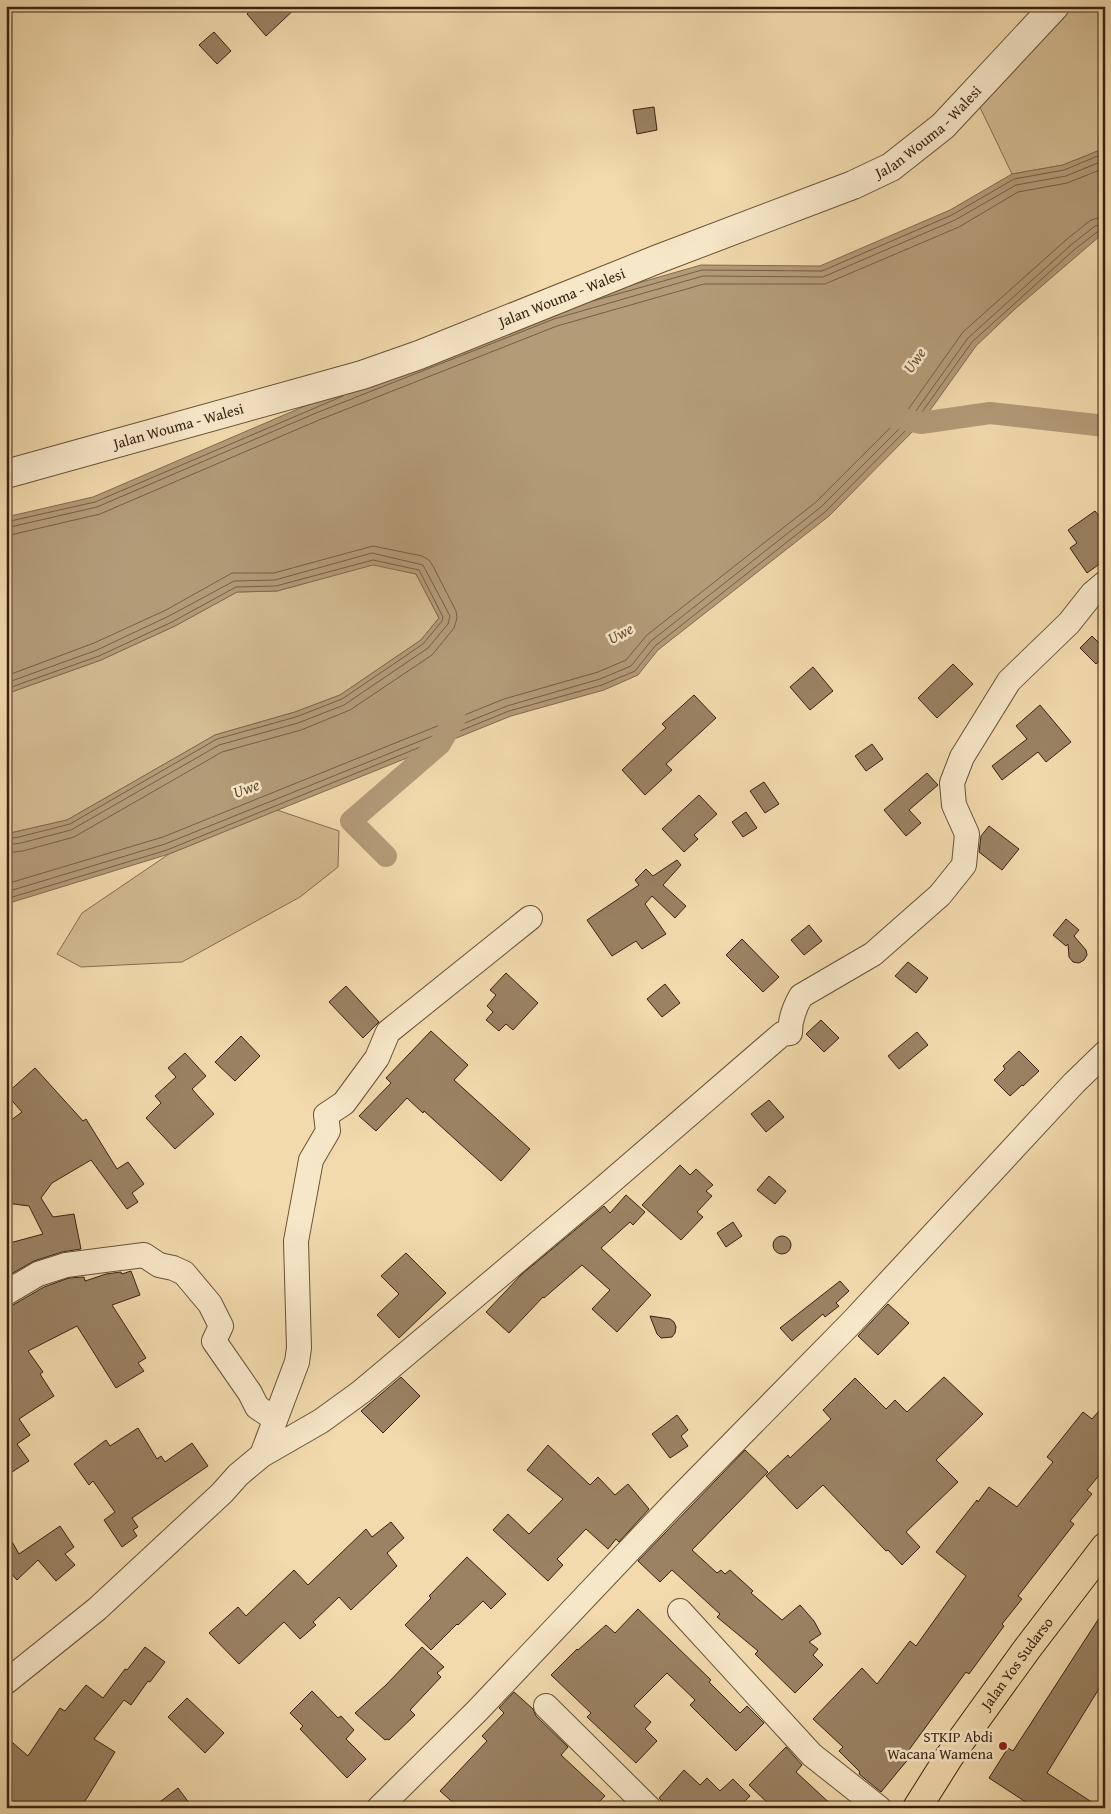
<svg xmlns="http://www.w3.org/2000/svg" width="1111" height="1814" viewBox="0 0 1111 1814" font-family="'Gentium Book Plus',serif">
<rect width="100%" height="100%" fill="#f2daac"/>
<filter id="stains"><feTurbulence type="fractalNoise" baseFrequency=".004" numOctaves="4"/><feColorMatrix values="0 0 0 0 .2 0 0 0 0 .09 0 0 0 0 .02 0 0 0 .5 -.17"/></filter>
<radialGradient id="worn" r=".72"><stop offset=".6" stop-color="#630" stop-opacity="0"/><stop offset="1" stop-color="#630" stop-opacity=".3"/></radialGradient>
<!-- green -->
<path fill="#d3bb92" stroke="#866e52" d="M1054,6H1105V148L1063,165L1012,174L976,99Z
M374,564L416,574L439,618L421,640L340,695L295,712L215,735L67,820L6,834V694L101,660L175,626L237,592L277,591Z
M277,810L339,831L338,867L300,897L182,962L81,967L57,954L82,913L169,854Z"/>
<!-- water -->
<path fill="#b39b78" stroke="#836b50" d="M1105,148V234L1100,236L1015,309L976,346L921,423L829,516L658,650L638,675L604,690L511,716L169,854L6,904V834L67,820L215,735L295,712L340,695L421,640L439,618L416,574L373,565L277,591L237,592L175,626L101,660L6,694V517L93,497L312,403L551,308L701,265L820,266L950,210L1012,174L1063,165Z"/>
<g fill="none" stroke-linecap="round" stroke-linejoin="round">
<!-- shore -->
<path stroke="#765e46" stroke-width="1" d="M593,301L702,270L822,271L952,215L1014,179L1064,170L1105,153
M6,522L95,502L343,396
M6,528L97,507L316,413L554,319L703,276L823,277L955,220L1016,185L1066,176L1105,160
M6,536L100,514L319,420L557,326L704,284H825L959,227L1018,192L1067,183L1105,168
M6,676L94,643L166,610L232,573H274L373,546L422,556L429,560L433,566L456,611L457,618L454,628L432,655L350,710L301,730L222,752L74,837L23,851L6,853
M6,683L97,650L169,616L234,581L275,580L372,553L423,565L450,616L448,624L428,648L344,705L298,723L219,745L71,830L21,843L6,845
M6,689L99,656L172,622L236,587L276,586L373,560L419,570L443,617L442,621L423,644L342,699L296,717L217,739L70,824L19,837L6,839
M6,884L163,837L504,699L598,672L626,660L647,635L816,502L907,411L963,332L1067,239L1091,220L1105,216
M6,892L165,844L507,706L600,679L631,666L651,641L821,507L913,415L968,338L1071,245L1095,226L1105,224
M6,899L167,850L509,711L602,685L635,671L655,646L825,512L917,419L972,342L1075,249L1097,232L1105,230"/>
<!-- canal -->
<path stroke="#b39b78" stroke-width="22" d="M893,417L921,423L990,413L1105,426
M386,856L351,821L440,744L455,718"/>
</g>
<!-- building -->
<path fill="#9a8263" stroke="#3a2213" d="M255,6H298L266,36L247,14Z
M214,32L231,51L217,64L199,45Z
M654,107L657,130L637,134L633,110Z
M1095,511L1105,524V560L1087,573L1070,548L1077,543L1068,530Z
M1092,636L1105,649V656L1096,664L1080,648Z
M953,664L973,684L937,718L918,698Z
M813,667L833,691L810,710L790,687Z
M694,695L716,718L666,764L672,770L645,795L622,770L666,728L662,724Z
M1040,705L1071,742L1046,762L1038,752L1002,780L992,766L1027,739L1016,726Z
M872,744L883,759L866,771L855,756Z
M927,773L938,785L909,810L921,823L906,836L884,810Z
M764,782L779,804L765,813L750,791Z
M699,795L717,814L694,835L698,839L684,852L662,829Z
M746,812L757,828L743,837L732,822Z
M989,826L1019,849L1002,870L979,852L981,836Z
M677,860L681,865L663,885L686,906L675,918L652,896L645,904L666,934L642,949L636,941L612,956L587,920L639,885L635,880L646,869L653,876Z
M1066,919L1079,930L1074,936L1086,950L1087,955L1084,960L1079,963L1073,962L1069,957L1068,944L1066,946L1053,935Z
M809,925L822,941L804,955L791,940Z
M742,939L779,977L763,992L726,955Z
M908,962L928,978L916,993L895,976Z
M506,973L538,1003L513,1030L506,1024L499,1031L486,1020L493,1012L487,1006L496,995L490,990Z
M665,984L680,1003L662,1017L647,999Z
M346,986L379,1022L363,1038L329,1002Z
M821,1020L839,1038L824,1052L806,1034Z
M431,1031L468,1065L454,1080L530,1149L501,1181L424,1111L423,1113L407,1098L376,1131L359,1116L391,1083L386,1078Z
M917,1032L928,1045L899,1069L888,1056Z
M241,1036L260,1056L235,1081L215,1062Z
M1019,1051L1039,1071L1023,1086L1022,1085L1010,1096L994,1080L1005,1069L1003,1066Z
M185,1053L206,1076L192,1089L214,1114L175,1149L146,1118L161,1103L155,1096L176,1077L168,1068Z
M35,1068L83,1121L86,1119L117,1169L128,1162L144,1184L132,1193L138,1202L127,1209L91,1160L52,1183L41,1198L53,1217L74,1214L81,1249L62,1252L34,1261L6,1277V1244L43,1234L29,1206L6,1203V1124L22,1112L6,1094Z
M769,1100L784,1117L766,1132L751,1114Z
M680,1165L690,1175L696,1169L713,1185L706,1191L712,1196L697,1212L703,1217L681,1240L642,1205Z
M769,1176L786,1191L775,1204L757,1190Z
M626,1195L645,1212L633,1225L630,1222L601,1248L651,1295L617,1332L592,1309L610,1290L582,1265L544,1298L543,1297L509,1333L486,1312L522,1274L604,1206L610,1213Z
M733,1222L742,1236L726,1247L717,1233Z
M773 1245a9 9 0 1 1 18 0a9 9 0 1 1-18 0Z
M406,1253L446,1293L399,1338L377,1315L399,1294L381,1276Z
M131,1271L140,1295L112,1305L146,1358L138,1363L144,1371L116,1388L77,1326L28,1351L43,1372L40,1374L54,1396L19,1419L30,1435L17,1444L29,1461L6,1476V1307L13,1305L44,1287L69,1278L84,1277L85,1281L106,1274L121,1272L122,1274Z
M840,1281L849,1291L836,1303L839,1306L825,1317L823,1314L792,1341L780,1328Z
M888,1304L909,1323L878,1355L858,1336Z
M650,1316L670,1319L674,1322L676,1327L675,1333L672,1337L661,1338L657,1334Z
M401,1377L420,1396L383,1433L361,1411Z
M944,1377L983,1414L936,1460L958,1482L906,1532L920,1547L902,1565L888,1550L886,1551L823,1485L797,1509L766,1476L788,1455L790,1458L831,1419L823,1410L855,1378L886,1409L895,1400L907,1412Z
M1105,1404V1468L1087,1490L1092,1494L1070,1521L1074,1524L1018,1596L1022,1599L1002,1624L1004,1626L969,1674L966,1672L906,1754L910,1757L881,1792L859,1774L860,1772L839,1751L843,1747L813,1719L862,1668L877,1684L910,1641L916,1646L966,1576L936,1552L977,1500L978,1502L989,1487L1017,1507L1053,1462L1047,1457L1083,1412L1092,1419Z
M677,1415L688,1430L681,1436L688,1446L670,1458L652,1434Z
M138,1428L157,1459L161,1456L165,1462L192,1443L208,1466L132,1518L138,1527L133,1530L137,1536L122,1547L104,1520L115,1512L93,1481L89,1485L74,1464L106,1440L110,1446Z
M548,1445L590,1485L598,1477L615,1495L628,1484L649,1509L619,1542L616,1539L608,1549L586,1529L557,1559L563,1565L548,1581L493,1530L508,1514L529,1534L563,1499L527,1470Z
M745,1450L768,1472L692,1550L717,1573L721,1570L725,1574L730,1570L753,1591L751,1593L782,1620L800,1605L814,1621L821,1634L809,1642L818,1649L813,1655L823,1665L795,1693L755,1654L758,1651L717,1617L720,1614L672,1570L660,1582L638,1561Z
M391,1522L404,1538L387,1553L397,1566L351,1610L339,1597L313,1622L316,1625L300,1639L284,1622L239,1664L209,1633L238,1607L246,1616L294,1570L308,1585L366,1529L372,1537Z
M60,1526L74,1547L65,1554L75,1565L56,1581L38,1560L17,1580L6,1568V1531L19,1554Z
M467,1557L506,1594L491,1609L483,1601L458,1625L457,1624L431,1650L405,1625L431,1598L429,1596Z
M638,1609L711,1680L709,1682L740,1713L747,1706L764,1723L736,1751L690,1705L695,1700L667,1673L634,1706L651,1722L645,1729L657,1741L636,1763L587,1717L591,1713L551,1675L577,1649L578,1650L606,1625L615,1633Z
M1105,1609V1679L1047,1773L1101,1808H1035L989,1778L1008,1748L1013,1751Z
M145,1647L165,1662L150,1682L148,1681L131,1705L124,1700L94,1739L115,1752L87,1798L79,1808H6V1737L28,1756L60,1708L65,1711L86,1685L103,1698L125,1669L127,1670Z
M422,1647L444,1667L437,1673L441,1677L410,1710L415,1715L389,1740L387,1739L385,1740L355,1713L386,1685Z
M312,1691L338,1718L341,1716L354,1730L346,1739L366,1759L347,1778L300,1729L303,1726L290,1713Z
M514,1692L533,1709L536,1716L568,1747L561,1755L605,1796L593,1808H459L440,1791L487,1741L482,1736L504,1713L499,1708Z
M187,1698L224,1733L205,1753L168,1717Z
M786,1747L802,1765L796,1772L835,1808H773L749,1785Z
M684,1770L700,1785L707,1778L720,1791L733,1779L750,1796L738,1808H669L659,1798Z
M178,1788L193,1808H152Z"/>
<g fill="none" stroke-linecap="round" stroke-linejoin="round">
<defs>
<path id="minor" d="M6,1293L38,1274L66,1265L144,1255L159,1265L173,1268L184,1273L210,1304L221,1326L214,1341L250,1393L257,1407L275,1419
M262,1455L297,1362L299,1348L296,1241L311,1160L328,1131L326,1115L344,1103L377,1058L388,1032L530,918
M680,1611L812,1755L879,1808
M6,1682L97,1609L222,1493L238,1475L262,1455L321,1421L361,1392L599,1192L782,1034L790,1033C790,1019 794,1008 801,996L873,954L940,895L964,865L967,834L954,805L952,783L962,757L1009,681L1069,623L1092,594L1105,583
M546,1706L649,1808
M379,1808L477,1711L676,1501L853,1321L1074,1083L1105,1053"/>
<g id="tertiary">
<path id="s1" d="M6,474L362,375L419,355L658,259L853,185L891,167L943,126L1055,6"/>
</g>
<g id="primary">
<path id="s2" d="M917,1808L949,1757L1027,1649L1105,1547"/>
</g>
</defs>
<!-- minor casing -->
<use href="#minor" stroke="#685039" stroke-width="26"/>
<!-- tertiary casing -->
<use href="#tertiary" stroke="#685039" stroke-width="30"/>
<!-- primary casing -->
<use href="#primary" stroke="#3a2213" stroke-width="30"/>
<!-- minor -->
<use href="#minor" stroke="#f7e7c9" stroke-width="24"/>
<!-- tertiary -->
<use href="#tertiary" stroke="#f7e7c9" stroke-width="28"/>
<!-- primary -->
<use href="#primary" stroke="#f2daac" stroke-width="28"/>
</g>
<!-- markers -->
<circle fill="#8f2418" stroke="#f7e7c9" stroke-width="2" cx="1003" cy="1746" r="5"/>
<g text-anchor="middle" stroke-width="5" stroke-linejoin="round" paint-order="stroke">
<!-- street labels -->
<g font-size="15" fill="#3a2213" stroke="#f7e7c9">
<text dy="5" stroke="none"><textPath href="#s1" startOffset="989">Jalan Wouma - Walesi</textPath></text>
<text dy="5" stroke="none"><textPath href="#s1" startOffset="584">Jalan Wouma - Walesi</textPath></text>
<text dy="5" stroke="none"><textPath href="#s1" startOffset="179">Jalan Wouma - Walesi</textPath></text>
<text dy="5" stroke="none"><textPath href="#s2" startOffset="176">Jalan Yos Sudarso</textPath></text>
</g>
<!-- poi labels -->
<g font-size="15" fill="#3a2213" stroke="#f7e7c9" text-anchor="end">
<text x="993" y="1742">STKIP Abdi<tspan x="993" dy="17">Wacana Wamena</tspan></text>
</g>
<!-- water labels -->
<g font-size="16" font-style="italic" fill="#644c36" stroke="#f7e7c9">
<text transform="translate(914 360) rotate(-55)" y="6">Uwe</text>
<text transform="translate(620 633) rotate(-28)" y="6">Uwe</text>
<text transform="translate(246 788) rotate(-20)" y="6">Uwe</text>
</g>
</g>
<!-- margin -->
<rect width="1111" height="1814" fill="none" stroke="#f2daac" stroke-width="25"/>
<rect x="8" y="8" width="1096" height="1799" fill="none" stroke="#3a2213" stroke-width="2.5"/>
<rect x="12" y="12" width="1086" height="1789" fill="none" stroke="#3a2213"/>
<rect width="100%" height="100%" filter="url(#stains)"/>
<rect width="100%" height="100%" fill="url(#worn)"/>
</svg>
